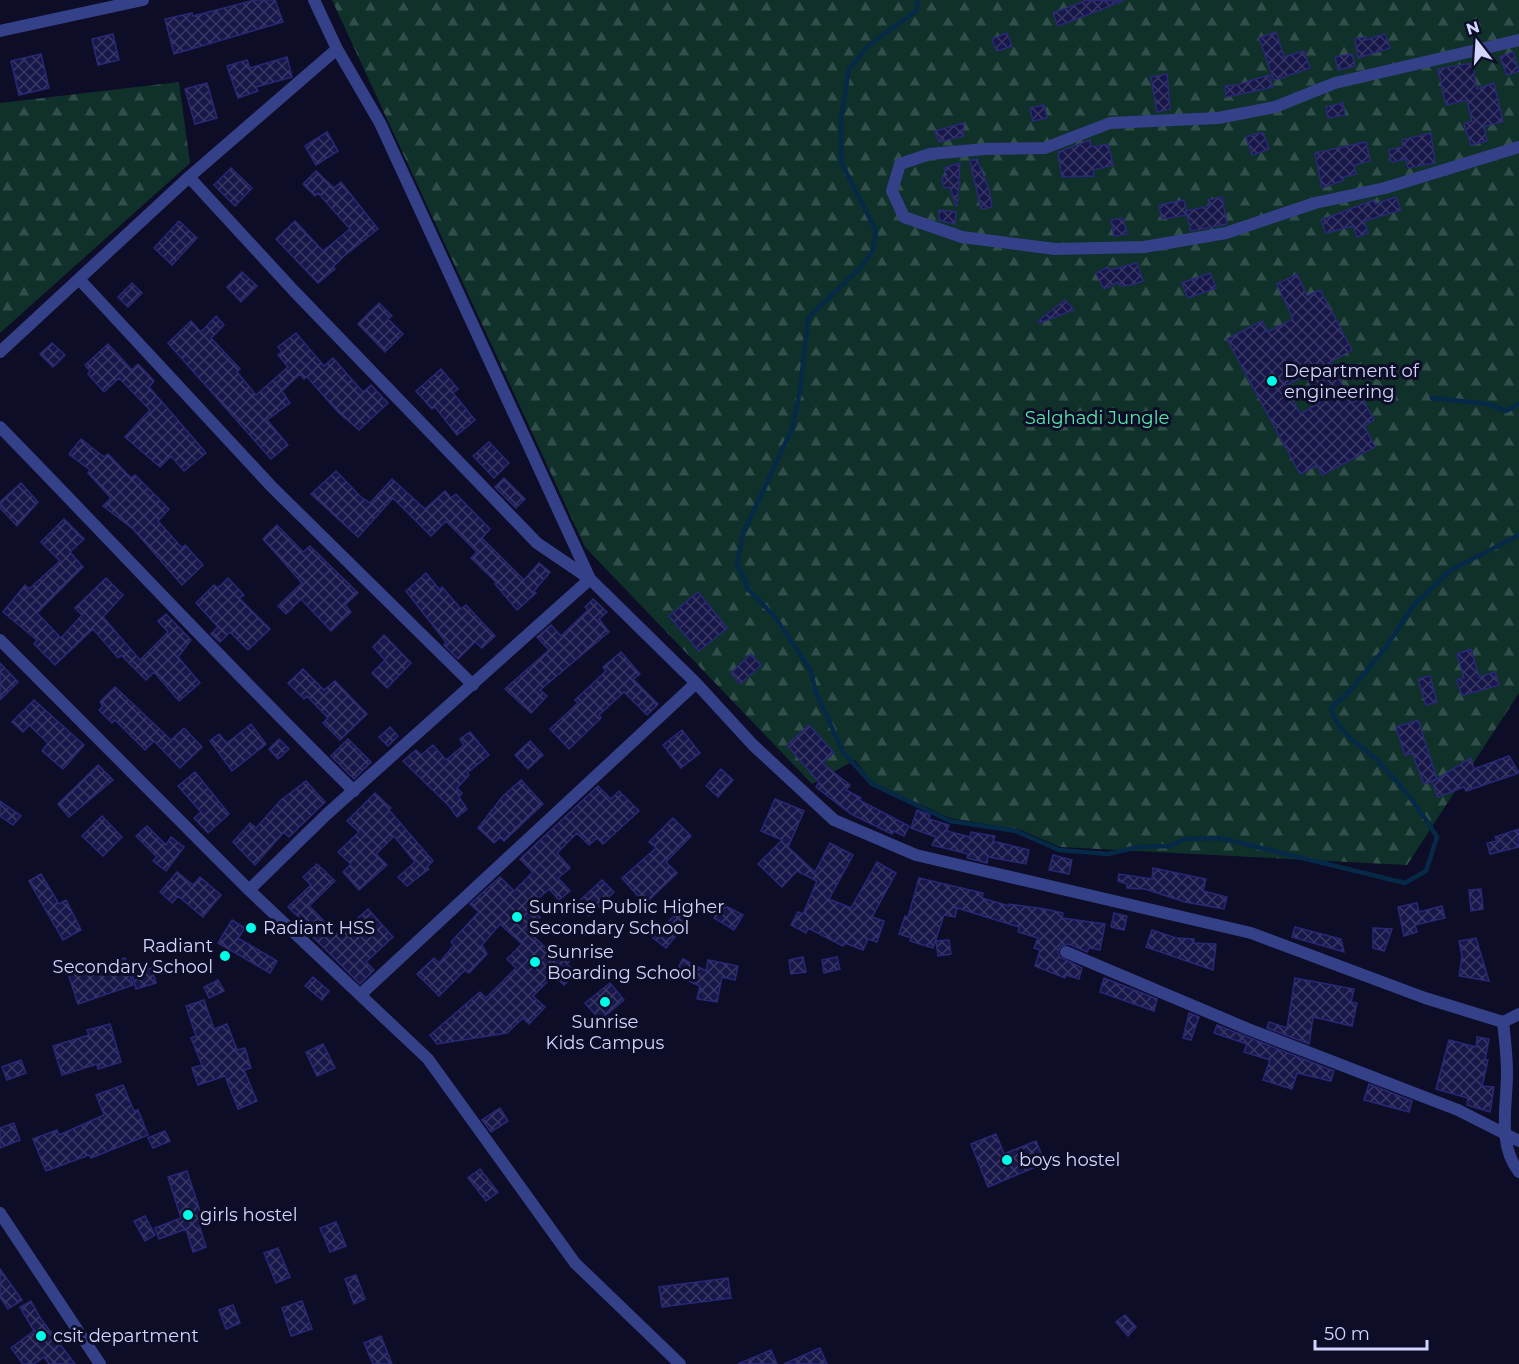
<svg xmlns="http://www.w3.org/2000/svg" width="1519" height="1364" viewBox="0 0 1519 1364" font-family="Montserrat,sans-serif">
<defs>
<pattern id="forest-firs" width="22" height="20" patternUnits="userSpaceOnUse" patternTransform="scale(1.5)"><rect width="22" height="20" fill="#0f312a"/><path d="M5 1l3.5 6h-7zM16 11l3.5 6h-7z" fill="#314e4a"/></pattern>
<pattern id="building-cross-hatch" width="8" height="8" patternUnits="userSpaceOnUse" patternTransform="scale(1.5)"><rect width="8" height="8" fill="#181749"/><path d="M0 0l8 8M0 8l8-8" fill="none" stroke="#393864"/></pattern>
</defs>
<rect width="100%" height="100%" fill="#0d0d27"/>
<!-- forest -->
<path fill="url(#forest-firs)" d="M332,0H1519V693L1407,865L1060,847L1021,830L950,818L872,782L855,760L812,784L585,547Z
M179,82L190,163L0,333V103Z"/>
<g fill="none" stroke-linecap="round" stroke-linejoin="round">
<!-- stream -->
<path stroke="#062947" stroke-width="4.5" d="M918,0L916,11L869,45L849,69L841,119V162L876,231L873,250L862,266L808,318L800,391L792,429L743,534L737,563L749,590L775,617L811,671L815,690L843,752L872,784L950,821L1016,831L1059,850L1108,854L1138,847L1171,846L1185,839L1220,838L1405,883L1426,871L1437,837C1421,810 1402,786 1380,763C1361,744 1338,735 1331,708L1350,691L1386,647L1413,606L1451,570L1519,535
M1432,398L1489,404L1506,411L1519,404"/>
</g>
<!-- building -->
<path fill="url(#building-cross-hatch)" stroke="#292877" stroke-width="1.5" fill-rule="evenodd" d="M255,0H275L283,22L174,54L165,19L192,13L193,16Z
M1088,0L1123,1L1058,26L1053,13Z
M1276,32L1284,57L1304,51L1310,68L1274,80L1259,38Z
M1007,33L1012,46L997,51L992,39Z
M113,34L119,60L98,65L92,39Z
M1385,34L1390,48L1358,58L1355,39L1366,37V40Z
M1513,52L1519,71L1507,75L1500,57Z
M41,54L49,88L19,95L11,61Z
M1352,54L1355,66L1338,70L1335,57Z
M287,57L292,77L256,87L258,91L238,98L227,66L247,60L250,68Z
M1472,63L1477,89L1494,83L1503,122L1484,126L1487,141L1471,145L1464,124L1472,121L1467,100L1446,105L1438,69Z
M1167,74L1170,109L1157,112L1151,77Z
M1269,75L1273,87L1226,97L1225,86L1237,85Z
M207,83L217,118L195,124L185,89Z
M1343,103L1345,115L1328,118L1326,107Z
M1044,105L1047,118L1033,121L1030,108Z
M964,123L963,136L939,142L935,131Z
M327,132L338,151L316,165L305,146Z
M1258,133H1263L1269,149L1252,155L1246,137Z
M1431,133L1435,163L1408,168L1406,159L1391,162L1389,150L1403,147L1402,140Z
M1090,140L1091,147L1108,144L1113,165L1093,170L1094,176L1062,177L1058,152Z
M1366,142L1370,161L1354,165L1356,174L1343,177L1344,180L1322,188L1315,153Z
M977,159L989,190L992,207L981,209L970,161Z
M960,163L957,206H956L950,187L944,188L942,177L947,176L944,168Z
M231,168L252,188L235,206L214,185Z
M316,171L334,188L341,182L378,229L344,256L333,267L335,269L318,283L276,239L295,221L323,251L350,229L318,193L315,196L303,184Z
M1222,197L1227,224L1191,231L1186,211L1210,206L1208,200Z
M1396,197L1401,210L1364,221L1368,233L1357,237L1353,226L1326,233L1321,220L1374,200L1375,204Z
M1184,200L1187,215L1162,219L1159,205Z
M939,210L956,212L955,224L939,220Z
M1123,218L1127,234L1114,236L1111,220Z
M179,221L197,238L172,265L154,248Z
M1137,263L1143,281L1131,285L1120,286L1118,282L1104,289L1096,273L1108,267L1110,270Z
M242,272L257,286L241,302L227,287Z
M1210,273L1216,288L1188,298L1182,283Z
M1297,274L1307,296L1320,290L1352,350L1330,362L1352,403L1362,398L1374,420L1364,426L1375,447L1322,475L1317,465L1300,474L1227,339L1262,321L1268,332L1293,319L1277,284ZM1305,375L1320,403L1300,414L1285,386Z
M132,283L142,293L128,307L118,297Z
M1065,300L1074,310L1039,323L1038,321Z
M379,303L392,316L388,319L403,334L385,352L358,324Z
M216,316L224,325L211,338L240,369L237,372L256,395L288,367L278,355L282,352L278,347L296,333L324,366L333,358L363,392L371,385L388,403L359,430L339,413L307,377L304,379L300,374L282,391L290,403L267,420L288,445L271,459L168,343L191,321L201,332Z
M52,343L65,355L53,367L40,354Z
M108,344L132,370L138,364L154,381L149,387L206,453L184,471L171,456L160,467L125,437L150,410L119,378L104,392L88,374L90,371L85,365Z
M441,369L458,389L453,393L475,420L457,435L435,407L432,409L416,391Z
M81,439L104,457L108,454L131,478L135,475L169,509L158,521L182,548L185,545L203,565L182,585L133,529L103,506L111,498L88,473L90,470L69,454Z
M489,442L509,463L494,478L473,456Z
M336,471L362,498L370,503L392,479L425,509L445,491L451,498L456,494L490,529L482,538L524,580L539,563L550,572L534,591L536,593L517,610L495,584L497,583L471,558L477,552L446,521L431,536L393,498L358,537L311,494Z
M504,478L525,499L516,508L495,487Z
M21,483L38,502L17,526L0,508V502Z
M64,519L84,539L70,552L83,567L37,613L61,638L82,615L75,608L106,578L123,595L103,617L140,660L168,632L158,621L166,614L191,640L178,657L200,683L179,701L154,672L146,680L121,655L118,658L93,629L55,665L34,644L37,640L3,612L25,585L29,589L60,561L41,542Z
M277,525L303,552L310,546L358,593L345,605L351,612L331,631L301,599L286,614L278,606L302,583L263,539Z
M426,573L440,590L442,587L461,609L466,605L495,636L482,648L475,642L458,659L444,645L446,642L406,591Z
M228,578L244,595L239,598L270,629L248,650L230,632L220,642L211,634L218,627L196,603L214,585L218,588Z
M698,592L727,628L699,651L669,616Z
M593,599L607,612L599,619L609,632L540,690L547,696L531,713L505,689L549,650L537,637L551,625L561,636L588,610L585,607Z
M384,635L411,663L387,688L372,673L385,660L373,647Z
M1471,649L1479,677L1495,672L1499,685L1464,695L1461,694L1457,680L1464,678L1457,654Z
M621,652L640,674L633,679L658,704L647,715L624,692L599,715L601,718L569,749L550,729L578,703L575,700L606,671L603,667Z
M751,654L761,665L740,684L731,673Z
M0,663L18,682L0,700Z
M303,669L324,690L335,681L367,714L340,740L323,723L328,718L307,696L304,699L288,683Z
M1430,676L1437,702L1426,705L1418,679Z
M115,687L171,740L184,728L202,747L180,768L154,741L145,750L115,720L112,723L99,710L103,706L100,702Z
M34,700L84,745L63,769L42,751L48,743L29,725L23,732L12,722Z
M1418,720L1437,779L1471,758L1474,769L1509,756L1519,773L1466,791L1464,787L1438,797L1432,782L1437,779L1424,784L1412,753L1405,755L1396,727Z
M251,724L266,744L232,771L210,741L219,734L227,743Z
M809,725L834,753L822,763L850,785L846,790L861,798L859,800L909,826L904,836L894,831L892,834L851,814L816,787L819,782L787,745Z
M390,727L398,736L388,746L379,737Z
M682,730L700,753L681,768L663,745Z
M470,732L489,755L467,773L469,775L457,788L462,793L459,797L467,809L457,817L449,806L403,761L416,750L421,755L433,745L446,760L464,745L460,739Z
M279,739L289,749L278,759L269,749Z
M348,739L371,762L354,779L331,756Z
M530,741L543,755L528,769L515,755Z
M98,765L113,780L69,817L58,804Z
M721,769L733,780L718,797L706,786Z
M195,772L229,814L208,833L194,818L201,812L178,786Z
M521,780L543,804L504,841L500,837L494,843L478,828L503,796Z
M306,781L325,802L289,837L284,832L255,865L233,842L250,823L256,828L281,800Z
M598,786L611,799L619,791L639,811L603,844L597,838L589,845L577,833L557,853L570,868L558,878L570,891L559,900L549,889L529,907L540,917L528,931L554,956L560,949L571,959L567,964L576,973L564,985L554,975L533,996L545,1007L529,1024L523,1018L507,1033L437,1044L430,1035L480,992L486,998L516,968L507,959L522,944L500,924L482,945L487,954L469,973L465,970L439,996L417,974L434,958L439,963L454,945L451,942L479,912L470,904L500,877L514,891L533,872L520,859Z
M375,793L391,808L389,810L433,861L427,867L429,869L407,886L398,877L415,862L394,836L376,854L387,865L359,890L343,872L351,864L338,852L359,832L347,821Z
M775,799L804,811L788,847L815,872L830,843L853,855L829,899L851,908L877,862L896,873L872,917L884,921L877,942L868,939L863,950L845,943L843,946L808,928L806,933L791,925L798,912L803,914L817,881L797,871L782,887L758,864L782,840L761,831Z
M0,801L21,816L13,825L0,816Z
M917,810L930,815L929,819L949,825L947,831L970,837L971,832L995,836L993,841L1029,850L1026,864L988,857L987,863L967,858L968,854L932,845L936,837L911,828Z
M102,816L122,837L103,856L82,836Z
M673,818L691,836L666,862L677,873L645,904L622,878L656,848L649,842Z
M147,826L166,845L171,837L184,847L166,871L153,861L157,857L136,836Z
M1519,829V847L1490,854L1487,843L1497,841L1495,837Z
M1053,855L1072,860L1069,874L1049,870Z
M317,864L335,881L309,906L335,932L339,935L368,909L393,937L366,962L374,970L360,984L305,929L308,926L288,907L311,885L303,877Z
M1153,868L1206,879L1203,891L1227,897L1224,909L1185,902L1145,889L1127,888V884L1118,881L1119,874L1152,879Z
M177,872L193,885L200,877L221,895L203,917L178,896L172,903L160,892Z
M41,874L59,904L66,900L81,930L63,940L29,881Z
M919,878L983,893L982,898L1009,906V904L1045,909L1063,913L1062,918L1105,924L1100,950L1089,948L1087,952L1069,944L1061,946L1058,952L1060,957L1082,968L1079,979L1066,975L1065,978L1035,966L1040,950L1034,948L1038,938L1018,932L1019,927L957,908L955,917L944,915L933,948L910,941L911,938L899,934L905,916L908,917Z
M602,880L614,892L589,916L577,903Z
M1481,889L1483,909L1471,911L1469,890Z
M688,901L697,910L666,948L653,938Z
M1417,903L1419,912L1442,906L1445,918L1415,925L1417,932L1404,936L1398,907Z
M722,904L743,915L734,930L714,918Z
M1114,913L1127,916L1124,930L1111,927Z
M232,920L245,928L238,938L277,961L270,973L218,943Z
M1295,927L1341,939L1344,952L1292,937Z
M1373,928L1392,929L1384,951L1373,948Z
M1152,930L1176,938L1194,939V943L1216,944L1213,970L1146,947Z
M1476,938L1489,981L1459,976L1462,956L1459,941Z
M949,940L951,954L938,956L936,941Z
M803,957L806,972L791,974L789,960Z
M837,957L840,969L824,973L822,960Z
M125,958L133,985L78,1004L67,970L90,963L92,968Z
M683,959L706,971L708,960L738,966L735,980L722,977L717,1002L697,999L700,986L674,975Z
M152,968L156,983L136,989L132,974Z
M313,977L329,991L322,1000L305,986Z
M1104,978L1157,999L1154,1011L1100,992Z
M1295,978L1354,989L1351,1002L1357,1003L1352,1026L1313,1017L1309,1044L1267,1028L1269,1022L1287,1028Z
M218,980L224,991L209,998L204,987Z
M610,983L624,1000L600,1020L585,1003Z
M204,1000L214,1029L227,1024L237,1050L245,1048L251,1068L244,1070L257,1101L238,1109L225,1076L198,1085L192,1068L202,1065L191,1038L196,1036L186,1006Z
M1189,1013L1199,1017L1191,1040L1183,1038Z
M110,1024L121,1062L98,1069L97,1064L62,1075L53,1046L89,1035L87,1030Z
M1217,1025L1334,1071L1331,1081L1297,1073L1292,1089L1263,1080L1270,1060L1244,1052L1247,1044L1214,1033Z
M1477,1037L1489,1039L1485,1060H1488L1482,1086L1494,1087L1490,1112L1467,1105L1468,1098L1436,1089L1449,1040L1476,1047Z
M323,1044L335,1068L317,1076L306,1052Z
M21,1060L26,1073L7,1080L2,1067Z
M1369,1084L1412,1101L1409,1112L1364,1100Z
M123,1085L134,1111L138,1110L148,1135L91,1158L89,1155L46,1171L33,1139L57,1130L59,1135L104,1115L96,1095Z
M500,1108L508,1121L491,1132L482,1120Z
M14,1123L20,1140L0,1148V1128Z
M165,1131L170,1141L153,1148L148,1138Z
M996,1134L1004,1154L1036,1141L1045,1163L988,1187L971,1144Z
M480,1169L498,1192L486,1201L468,1178Z
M187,1171L204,1223L199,1225L206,1247L193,1252L186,1229L159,1239L155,1228L181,1218L168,1177Z
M145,1216L155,1235L145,1241L134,1221Z
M336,1222L346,1246L330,1252L320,1228Z
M278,1248L290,1277L276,1283L264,1253Z
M0,1269L22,1300L8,1309L0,1297Z
M356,1275L365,1299L354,1304L345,1279Z
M728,1278L731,1298L662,1307L659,1287Z
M31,1301L41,1319L75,1364H49L44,1357L34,1364H23L11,1348L34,1331L20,1307Z
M302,1301L312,1329L291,1336L282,1308Z
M233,1305L240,1323L226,1329L219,1310Z
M1125,1315L1136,1327L1128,1336L1116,1322Z
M381,1336L392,1364H373L364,1343Z
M820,1348L827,1364H784Z
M771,1350L777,1364H738Z"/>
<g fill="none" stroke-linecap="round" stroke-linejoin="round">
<!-- street -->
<path stroke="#344189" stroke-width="12" d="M314,0L337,49L380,123L590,579L696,683L753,745L834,820L916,855L1251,933L1425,998L1503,1022C1505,1039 1507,1056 1507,1073C1507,1106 1497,1144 1519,1172
M0,31L143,0
M1519,40L1335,83L1275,107L1218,118L1110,123L1045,148L985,149L930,154L900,164L892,191L904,217L962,237L1055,249L1144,247L1226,233L1315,203L1385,188L1519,147
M189,177L294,291L537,543L590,579L327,814L249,890
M79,279L272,487L473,685
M0,352L189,177L337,49
M0,427C118,548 233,672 354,791
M0,640L249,890L428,1059L575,1263L680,1364
M1066,952L1248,1029L1458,1110L1519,1141
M360,995L696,683
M1503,1022L1519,1014
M0,1213L100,1364"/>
</g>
<!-- markers -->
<g fill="#00fde8" stroke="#0d0d27" stroke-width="2">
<circle cx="1272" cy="381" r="6"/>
<circle cx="517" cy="917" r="6"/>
<circle cx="251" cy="928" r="6"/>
<circle cx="225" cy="956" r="6"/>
<circle cx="535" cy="962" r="6"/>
<circle cx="605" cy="1002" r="6"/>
<circle cx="1007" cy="1160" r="6"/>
<circle cx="188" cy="1215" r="6"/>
<circle cx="41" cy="1336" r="6"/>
</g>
<g text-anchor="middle" stroke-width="6" stroke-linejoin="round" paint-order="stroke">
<!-- poi labels -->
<g font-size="18" fill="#d2d6ff" stroke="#0d0d27" text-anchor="start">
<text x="1284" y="377">Department of<tspan x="1284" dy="21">engineering</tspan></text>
<text x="529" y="913">Sunrise Public Higher<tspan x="529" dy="21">Secondary School</tspan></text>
<text x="263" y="934">Radiant HSS</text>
<text x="213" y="952" text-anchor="end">Radiant<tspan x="213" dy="21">Secondary School</tspan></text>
<text x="547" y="958">Sunrise<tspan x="547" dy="21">Boarding School</tspan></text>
<text x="605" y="1028" text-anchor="middle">Sunrise<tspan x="605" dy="21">Kids Campus</tspan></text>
<text x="1019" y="1166">boys hostel</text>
<text x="200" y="1221">girls hostel</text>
<text x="53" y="1342">csit department</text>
</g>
<!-- park labels -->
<g font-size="18" fill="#54e9a9" stroke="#0d0d27">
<text x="1097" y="424">Salghadi Jungle</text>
</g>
</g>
<!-- north arrow -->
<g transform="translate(1477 42) rotate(343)" stroke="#0d0d27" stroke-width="4.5" paint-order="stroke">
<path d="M0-4.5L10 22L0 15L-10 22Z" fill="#d2d6ff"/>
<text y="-9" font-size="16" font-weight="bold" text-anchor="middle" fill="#d2d6ff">N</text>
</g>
<!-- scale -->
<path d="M1315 1340v9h112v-9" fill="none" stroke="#d2d6ff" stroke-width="3"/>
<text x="1324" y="1340" font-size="18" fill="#d2d6ff" stroke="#0d0d27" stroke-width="4.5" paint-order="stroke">50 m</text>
</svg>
